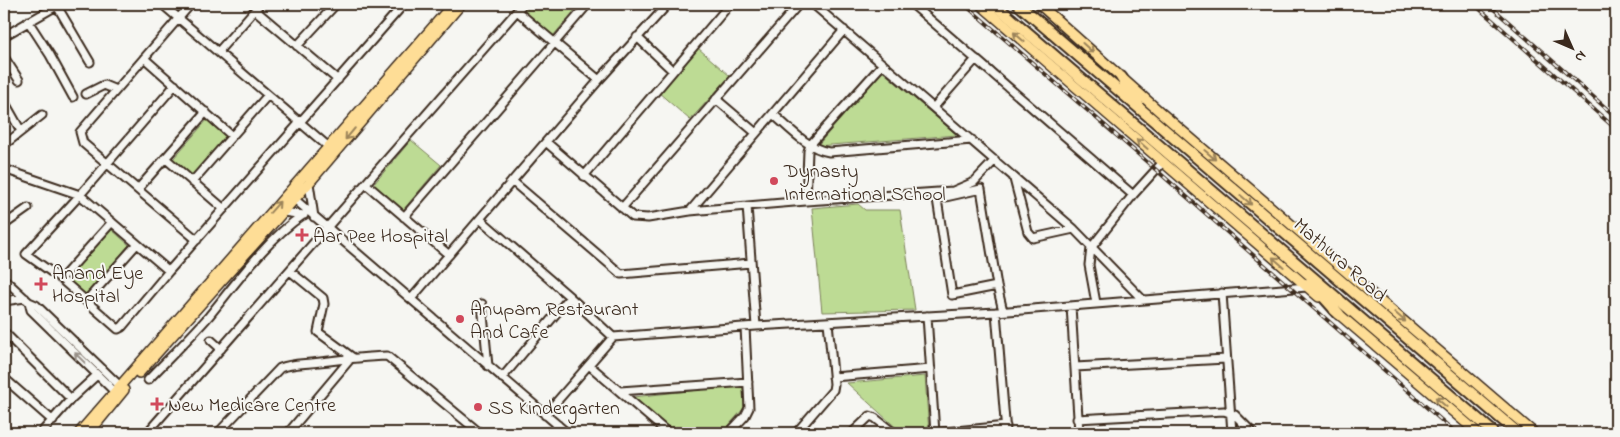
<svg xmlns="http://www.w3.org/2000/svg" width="1620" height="437" viewBox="0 0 1620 437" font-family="'Indie Flower',sans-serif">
<rect width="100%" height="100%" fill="#f6f6f2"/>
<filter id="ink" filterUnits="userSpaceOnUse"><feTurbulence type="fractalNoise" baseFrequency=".02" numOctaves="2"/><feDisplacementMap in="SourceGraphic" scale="10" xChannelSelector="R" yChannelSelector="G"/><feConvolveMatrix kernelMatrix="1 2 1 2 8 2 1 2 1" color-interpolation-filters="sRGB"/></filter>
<g filter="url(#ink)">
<!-- green -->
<path fill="#bddb94" stroke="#7c8259" d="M529,4H577L579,5L553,36L523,11Z
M698,48L730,76L690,120L658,92Z
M882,71L957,135L817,146Z
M208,119L227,136L191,177L172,160Z
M411,140L441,165L403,210L373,185Z
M858,204L865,210H900L915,310L822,312L812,208Z
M111,229L129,245L86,295L68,279Z
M925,376L929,433H902L847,383Z
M743,385L744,408L722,433H675L633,397Z"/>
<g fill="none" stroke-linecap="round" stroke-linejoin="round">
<defs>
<path id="minor" d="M162,4L331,149
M191,4L80,132L83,143L197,240
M813,4L1074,229L1143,300
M912,4L1133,195
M57,6L90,62
M255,10L338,80
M517,11L599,80
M28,21L50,55L73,97
M4,36L60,4
M637,37L673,71
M297,46L336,4
M218,52L260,4
M4,57L19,80
M144,58L232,136
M175,85L80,195L26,254L61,279L118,329L122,327L169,271L404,4
M86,94L104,85L116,90
M716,99L756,133
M4,101L21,131
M934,107L976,59
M773,114C789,128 808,149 829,152L972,140
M546,142L633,217L648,218L690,211L806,201L953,191L974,182L995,160
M4,145L42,115
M165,158L224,209
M4,169L80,195L169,271
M584,176L730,4
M1014,179L1028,232L1033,238L1074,229
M512,181L621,274L751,263
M192,182L268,95
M309,183L314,217
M366,184L449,255
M138,189L206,112
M292,197L567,433
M806,201L808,151L810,145L883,64
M747,206L756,326
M622,208L799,4
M690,211L844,30
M283,212L304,215
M404,217L588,4
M480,219L570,297L613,337
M4,225L28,208
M4,279L29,302L36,305L120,386L121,393L115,392L31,310L29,302
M61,279L112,222
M997,286L952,295L937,199L981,189L997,286L1003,311
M1222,293L1232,433
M411,299L599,80L668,4
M4,301L25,298
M86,301L137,244
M1096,303L1089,265L1091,248L1133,195L1163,162
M482,304L488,366
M1071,306L1079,433
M996,312L1006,433
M927,316L935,433
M4,332L71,399
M211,340L221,349
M589,365L668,433
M1075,367L1226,359
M833,377L931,369
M4,378L53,421
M502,378L570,297
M148,380C168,359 190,338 209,316C236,283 268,238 303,215
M620,391L748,382
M545,415L613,337L756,326L996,312L1307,287
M1077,419L1224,411L1235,415L1253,433
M41,433L71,399L97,375
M147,433L523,4
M218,433L280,368C290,364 301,364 311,363C337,360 361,357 387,356L480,433
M288,433L352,357L318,332L324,304L323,298L290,271
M551,433L558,425
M729,433L745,416L749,408L745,327
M796,433L833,390L834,384L828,322
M852,433L870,416L875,418L894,433
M935,433L1006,426"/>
<path id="major" d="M980,4L1319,297
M1039,4L1159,111L1534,433
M1334,310L1478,433
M139,373L309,183L461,4
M79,433L453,4
M89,433L124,390"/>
<path id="highway" d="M994,4L1494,433
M1018,4L1518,433
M1121,77L1138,104
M1311,283L1339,314"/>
</defs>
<!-- minor casing -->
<use href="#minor" stroke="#3b2a1e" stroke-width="11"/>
<!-- major casing -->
<use href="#major" stroke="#3b2a1e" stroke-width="12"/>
<!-- highway casing -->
<use href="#highway" stroke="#3b2a1e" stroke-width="14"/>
<!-- minor -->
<use href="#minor" stroke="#f6f6f2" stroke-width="7"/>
<!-- major -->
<use href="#major" stroke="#fedd96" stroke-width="9"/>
<!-- highway -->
<use href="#highway" stroke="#fedd96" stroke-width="10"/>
<defs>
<path id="rail" d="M964,4L1138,154L1456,433
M1474,4L1616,129
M1488,4L1616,117"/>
</defs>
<!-- rail casing -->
<use href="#rail" stroke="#3b2a1e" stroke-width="4"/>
<!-- rail -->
<use href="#rail" stroke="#f6f6f2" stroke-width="2" stroke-dasharray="5.5" stroke-linecap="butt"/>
</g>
<!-- one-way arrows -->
<defs><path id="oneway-shaft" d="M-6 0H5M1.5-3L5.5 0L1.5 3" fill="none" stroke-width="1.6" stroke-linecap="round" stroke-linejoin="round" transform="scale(1.25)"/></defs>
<g stroke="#9c845a">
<use href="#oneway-shaft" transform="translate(1019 37) rotate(-139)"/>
<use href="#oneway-shaft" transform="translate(1088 48) rotate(42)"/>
<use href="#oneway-shaft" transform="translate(350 134) rotate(130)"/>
<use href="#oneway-shaft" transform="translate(1142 144) rotate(-139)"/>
<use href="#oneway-shaft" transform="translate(1210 155) rotate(41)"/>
<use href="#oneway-shaft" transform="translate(1246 200) rotate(41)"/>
<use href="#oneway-shaft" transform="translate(275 207) rotate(-49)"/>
<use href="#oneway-shaft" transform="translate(1278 262) rotate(-139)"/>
<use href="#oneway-shaft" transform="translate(1400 317) rotate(41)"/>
<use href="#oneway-shaft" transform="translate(1441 402) rotate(-139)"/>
</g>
<use stroke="#989088" href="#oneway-shaft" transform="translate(80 358) rotate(-136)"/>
</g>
<!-- markers -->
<g fill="#d1495b" stroke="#f6f6f2" stroke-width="2">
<circle cx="774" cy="181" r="5"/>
<path d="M299.5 227.5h5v5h5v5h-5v5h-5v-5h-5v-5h5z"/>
<path d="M38.5 276.5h5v5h5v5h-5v5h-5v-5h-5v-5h5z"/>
<circle cx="460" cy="319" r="5"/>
<path d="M154.5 396.5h5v5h5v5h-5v5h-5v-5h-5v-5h5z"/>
<circle cx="478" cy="407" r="5"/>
</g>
<g text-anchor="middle" stroke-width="4" stroke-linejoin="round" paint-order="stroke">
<!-- poi labels -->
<g font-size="20" fill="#3b2a1e" stroke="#f6f6f2" text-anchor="start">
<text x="784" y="177">Dynasty<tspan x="784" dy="23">International School</tspan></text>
<text x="313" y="242">Aar Pee Hospital</text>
<text x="52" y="279">Anand Eye<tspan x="52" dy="23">Hospital</tspan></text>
<text x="470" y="315">Anupam Restaurant<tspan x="470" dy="23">And Cafe</tspan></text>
<text x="168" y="411">New Medicare Centre</text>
<text x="488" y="414">SS Kindergarten</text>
</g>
<!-- street labels -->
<g font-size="20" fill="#3b2a1e" stroke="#f6f6f2">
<text transform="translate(1341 259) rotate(41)" y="7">Mathura Road</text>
</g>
</g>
<!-- margin -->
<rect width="1620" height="437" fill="none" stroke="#f6f6f2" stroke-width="20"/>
<rect x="10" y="10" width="1600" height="417" fill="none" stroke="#3b2a1e" stroke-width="2" filter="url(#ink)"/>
<!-- north arrow -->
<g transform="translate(1572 48) rotate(135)" stroke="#f6f6f2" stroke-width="4" paint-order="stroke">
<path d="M0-4L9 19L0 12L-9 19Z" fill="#3b2a1e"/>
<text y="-8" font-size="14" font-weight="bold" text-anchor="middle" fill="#3b2a1e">N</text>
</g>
</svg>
